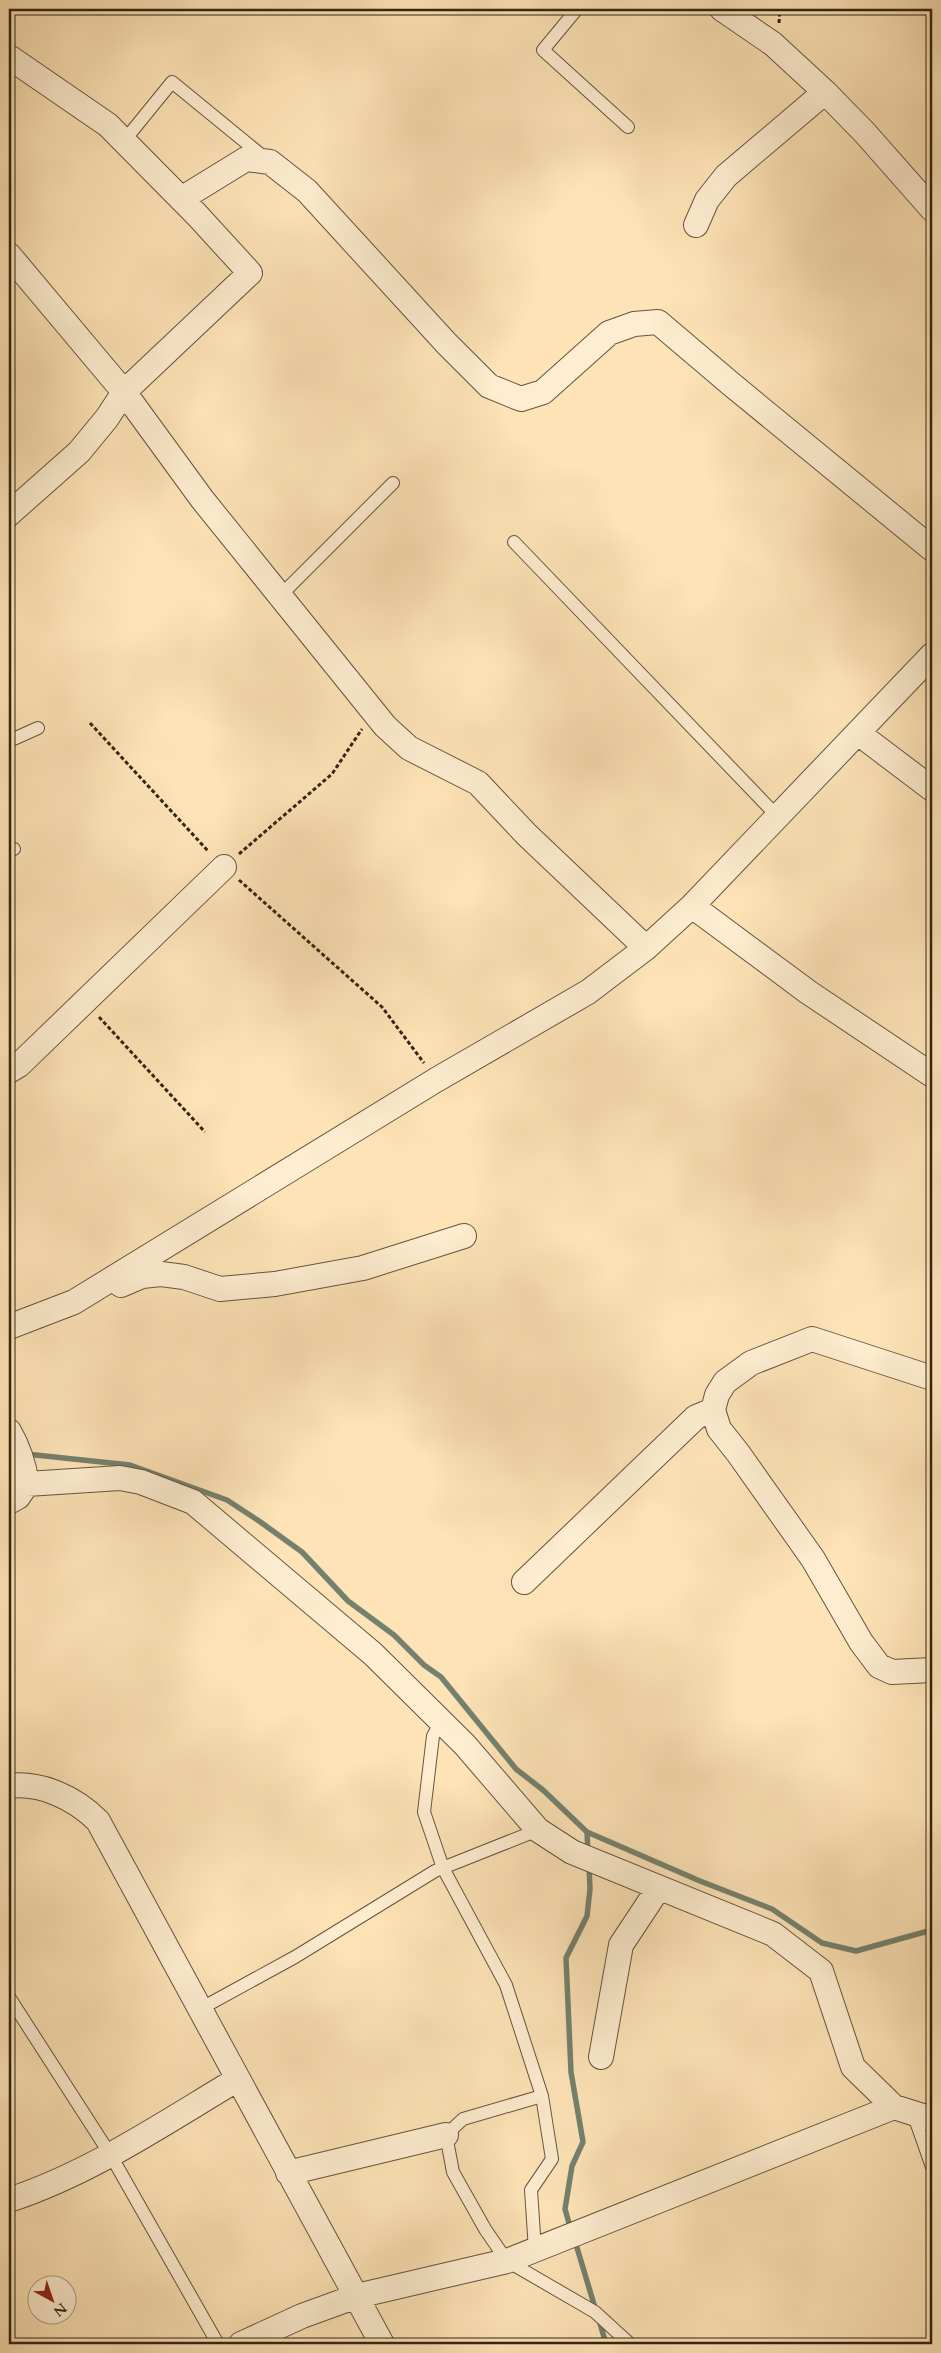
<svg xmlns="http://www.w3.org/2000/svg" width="941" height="2353" viewBox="0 0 941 2353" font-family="Cardo,serif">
<rect width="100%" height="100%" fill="#fde3b6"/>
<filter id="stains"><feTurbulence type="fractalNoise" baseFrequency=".004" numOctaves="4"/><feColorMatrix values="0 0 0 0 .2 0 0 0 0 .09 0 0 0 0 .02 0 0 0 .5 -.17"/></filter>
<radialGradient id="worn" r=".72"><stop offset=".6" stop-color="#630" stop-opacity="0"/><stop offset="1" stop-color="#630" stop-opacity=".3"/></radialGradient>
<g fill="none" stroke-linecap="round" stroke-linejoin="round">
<!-- stream -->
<path stroke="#74816e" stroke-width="5.5" d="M26,1454L130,1465L227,1500L259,1521L302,1552L348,1601L394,1635L424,1665L441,1677L516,1769L543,1790L587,1832L700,1881L772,1909L822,1943L856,1951L932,1930
M587,1832L588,1853
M571,2230L565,2209L572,2166L583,2142L571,2072L566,1958L587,1916L590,1889L589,1864
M575,2241L596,2311
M599,2320L606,2344"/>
<defs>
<path id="lane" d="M577,9L543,50L628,127
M124,141L172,82L266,159
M514,542L777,816
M280,596L393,483
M9,741L38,728
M9,851L14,849
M441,1721L433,1736L424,1812L443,1868L506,1985L542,2096
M9,1997L110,2154L218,2344
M200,2009L295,1957L435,1871L538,1830
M913,2113L932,2167
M535,2250L531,2190L552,2159L542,2096L463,2119L446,2135L453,2172L485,2229L507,2261L595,2312L630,2344"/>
<path id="street" d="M722,9L773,44L825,92L865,133L932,209
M9,57L108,125L197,215L250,273L124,392L107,418L79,452L9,514
M181,199L246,159L270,162L307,191L447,344L489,386L521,399L543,392L609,333L634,324L658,322L731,384L932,549
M696,225L707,200L726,176L825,92
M9,255L124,392L202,499L385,726L409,748L478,783L526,834L646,948
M858,733L932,789
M692,906L808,992L932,1075
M9,1071L19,1065L224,867
M121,1285L142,1276L161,1274L184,1277L220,1289L275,1284L363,1268L464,1236
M9,1327L74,1302L436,1080L588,992L646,948L692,906L932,655
M932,1378L812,1339L751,1363L725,1382L717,1395L713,1410L719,1429L738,1453L813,1559L861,1642L879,1666L892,1672L932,1670
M9,1431C19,1448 24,1464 27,1484L18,1497L9,1502
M27,1484L120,1478L141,1482L193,1502L373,1654L465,1745L538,1830L572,1852L773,1934L821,1971L853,2067L894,2107L932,2119
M524,1582L696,1417L713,1410
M9,1786C41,1782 75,1798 98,1821L382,2344
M601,2057L621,1945L658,1889
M288,2173L446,2135
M9,2200C91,2173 164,2123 238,2079
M241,2344L302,2316L357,2296L507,2261L894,2107"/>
</defs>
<!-- lane casing -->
<use href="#lane" stroke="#65543e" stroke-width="14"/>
<!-- street casing -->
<use href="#street" stroke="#65543e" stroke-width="26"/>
<!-- path -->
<path stroke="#322416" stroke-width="3" stroke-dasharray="4 2.5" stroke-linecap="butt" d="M779,23L780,9
M90,723L209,852
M239,854L332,774L362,729
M239,880L382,1007L424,1063
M99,1017L205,1132"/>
<!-- lane -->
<use href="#lane" stroke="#feedd0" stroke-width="12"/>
<!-- street -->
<use href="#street" stroke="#feedd0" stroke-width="24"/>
</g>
<!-- margin -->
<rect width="941" height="2353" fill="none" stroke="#fde3b6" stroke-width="30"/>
<rect x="10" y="10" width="921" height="2333" fill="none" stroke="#322416" stroke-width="2.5"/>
<rect x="15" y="15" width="911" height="2323" fill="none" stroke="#322416"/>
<!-- north arrow -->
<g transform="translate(52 2300) rotate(140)"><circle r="24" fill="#feedd0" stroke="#ac9d86"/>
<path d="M0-4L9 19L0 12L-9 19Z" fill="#8f2418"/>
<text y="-8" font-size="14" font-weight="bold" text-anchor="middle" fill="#322416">N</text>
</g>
<rect width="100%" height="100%" filter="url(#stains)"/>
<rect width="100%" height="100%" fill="url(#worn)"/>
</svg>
